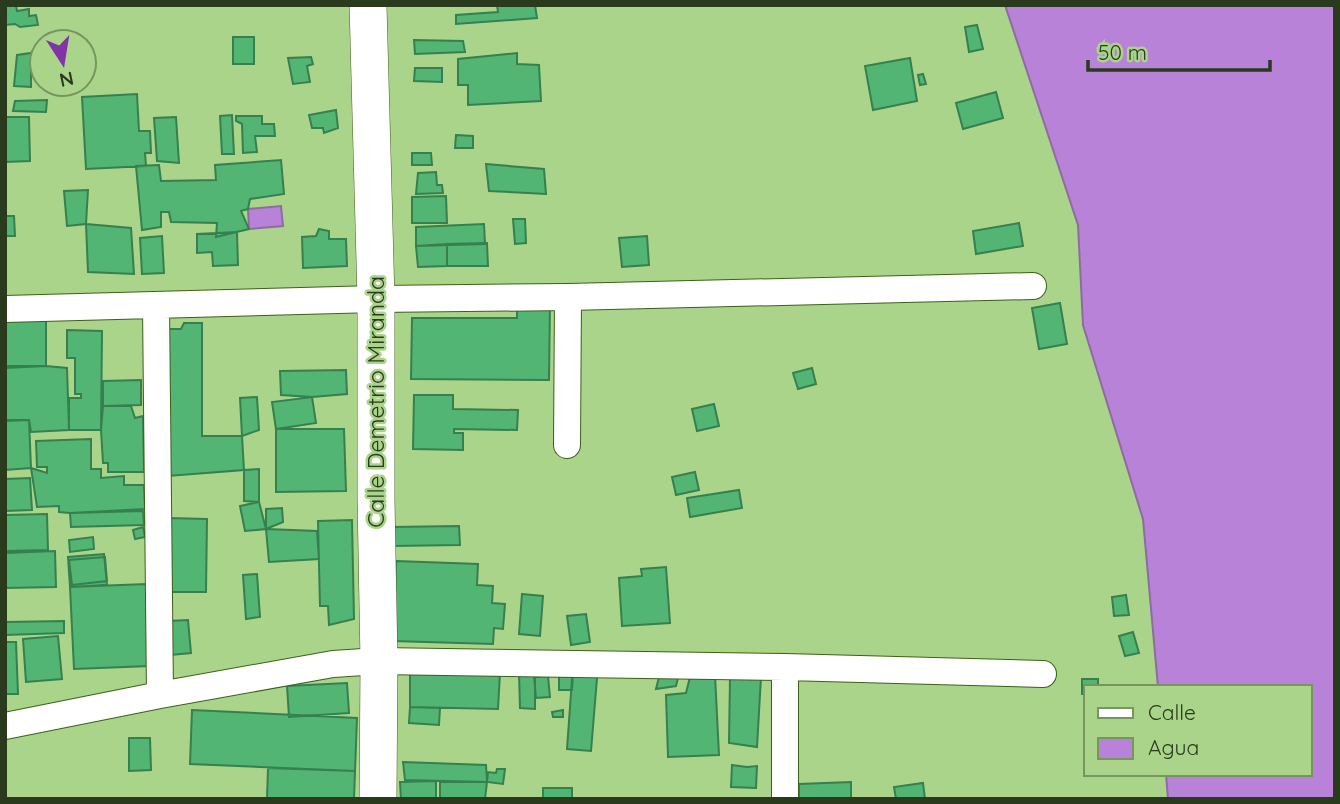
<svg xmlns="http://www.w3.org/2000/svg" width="1340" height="804" viewBox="0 0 1340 804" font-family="Quicksand,sans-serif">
<rect width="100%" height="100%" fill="#abd48b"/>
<!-- water -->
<path fill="#b882d8" stroke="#8d6ca0" stroke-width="2" d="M1005,5H1335V799H1168L1166,774H1310V687H1158L1143,519L1083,325L1078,225Z
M281,206L283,226L249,229L248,209Z"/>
<!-- building -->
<path fill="#52b573" stroke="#35804e" stroke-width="2" d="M5,5H16L17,11L29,9V16L36,15L38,25L20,27L15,24L5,25Z
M497,5H535L537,18L456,24V15L498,12Z
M977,25L983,49L969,52L965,27Z
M233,37H254V64H233Z
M414,40L463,41L465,52L415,54Z
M31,53V87L14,86L17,55Z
M517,53V64L539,65L541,101L468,105V85H458V59Z
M311,57L313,64L307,66L310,82L293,84L288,58Z
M910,58L917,101L873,110L865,66Z
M415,68H442V82L414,81Z
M923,74L926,84L920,85L918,75Z
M996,92L1003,118L963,129L956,103Z
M137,94L139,131H150L151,153H145L146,166L86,169L82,97Z
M47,100L46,112L13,111L15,101Z
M336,110L338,128L324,133L323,128H312L309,115Z
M232,115L234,154H222L220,116Z
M236,116H262V124H274L275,136H255L257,152L243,153L242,124L236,121Z
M5,117H29L30,161L5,162Z
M176,117L179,163L157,161L154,118Z
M456,135L473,136V148H455Z
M412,153H431L432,165H412Z
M281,160L284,194L250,199L248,209L241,211L249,229L216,237L217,223L171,222L169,212H161V227L142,230L136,166L159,165L161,181L216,180L215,165Z
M486,164L544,169L546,194L489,191Z
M436,172L437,185H442L443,193L416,194L418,173Z
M88,190L86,224L67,226L64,191Z
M446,196L447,223H412V197Z
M5,216H14L15,236H5Z
M513,219H525L526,243L515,244Z
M1019,223L1023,246L976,254L973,231Z
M86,224L131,228L134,274L88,272Z
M484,224L485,244L416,246V227Z
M319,229L329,231V239H346L347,266L303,268L302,237L316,236Z
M237,232L238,265L213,266L212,252L197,253V234Z
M162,236L164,273L142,274L140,238Z
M647,236L649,265L622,267L619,238Z
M487,243L488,266H447V244Z
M447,244V266L418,267L416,246Z
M1060,303L1067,344L1039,349L1032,308Z
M517,304H550L549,380L411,379L412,318H517Z
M5,320H46V366H5Z
M184,323H202V436H242L244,470L168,476V329H181Z
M67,330L102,331L101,430H69V398H81V394H75V358H67Z
M46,366L67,368L69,430L31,432L29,420H5V368Z
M812,368L816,384L798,389L793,373Z
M346,370L347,394L312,397L281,395L280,371Z
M141,380V405L103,406V381Z
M414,395H453V409L518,410L517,430L454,429V433H463V450L413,449Z
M257,397L259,430L242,436L240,398Z
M312,397L316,423L276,429L272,402Z
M714,404L719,426L697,431L692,409Z
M103,406H131L135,418L143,416L144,472H108V463H103L101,430Z
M29,420L31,468L5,470V421Z
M276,429H344L346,491L276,492Z
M91,439V469H101V478L124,476V485H144L145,509L70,513L59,512V506L37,507L31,468L47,473V467H37L36,441Z
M259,469V502L244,501V470Z
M695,472L699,490L676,495L672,477Z
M30,478L32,510L5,511V479Z
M739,490L742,508L690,517L687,498Z
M259,502L266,529L245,531L240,506Z
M282,508L283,522L266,529V509Z
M143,511L144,525L71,527L70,513Z
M47,514L48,550L5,551V515Z
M168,518L207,519L206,592H167Z
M352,520L354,619L329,625L328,606H320L318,521Z
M459,526L460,545L392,546L391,527Z
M143,527L145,537L135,539L133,530Z
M266,529L317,531L319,559L269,562Z
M93,537L94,549L70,552L69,540Z
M55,551L56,587L5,588V553Z
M104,554L107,585L70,587L68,557Z
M105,557L107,581L72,585L69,560Z
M396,561L478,564L477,585L493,586L492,603L505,604L503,629L494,628L493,644L392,641Z
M666,567L670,623L622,626L619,578L642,576L641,569Z
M257,574L260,617L246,619L243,575Z
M146,584L150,666L74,669L70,587Z
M522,594L543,596L540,636L519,634Z
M1126,595L1129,615L1114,616L1112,597Z
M586,614L590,642L571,645L567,616Z
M188,620L191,653L171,655L168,621Z
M64,621V633L5,635V622Z
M1133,632L1139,653L1125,656L1119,636Z
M58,636L62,679L26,682L23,639Z
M5,642H16L18,694H5Z
M573,665L598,666L591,751L567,749Z
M410,669L500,673L498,709L410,707Z
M519,673H535V709L520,708Z
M559,673L573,674L572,690H559Z
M679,674L676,686L656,689L659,677Z
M715,675L719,755L668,757L666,695L686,693L690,677Z
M548,676L550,697L536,698L534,677Z
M730,677H761L757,747L729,743Z
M1082,679H1098V687H1086V694H1082Z
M347,683L349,713L289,717L287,686Z
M410,707L440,708L439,725L409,723Z
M192,710L357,718L355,771L190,764Z
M563,710V717H553L552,712Z
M129,738H150L151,770L129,771Z
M403,762L486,765L487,782L405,780Z
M732,765L747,767L757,766L756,788L731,787Z
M268,768L355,771L354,799H267Z
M497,769H505L503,784L487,782L488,772L496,773Z
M436,781V799H401L400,782Z
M440,782H487L485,799H440Z
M851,782V799H799V784Z
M923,783L925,799H896L894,787Z
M543,788H572V799H543Z"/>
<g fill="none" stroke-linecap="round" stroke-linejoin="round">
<defs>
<path id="minor" d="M156,305L160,695
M5,309L376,299L568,297L1033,286
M567,445L568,297
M5,726L160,695L333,664L379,661L785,667L1043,674
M785,799V667"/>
<path id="secondary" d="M368,5L376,299V499L379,661L378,799"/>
</defs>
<!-- minor casing -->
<use href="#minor" stroke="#3c6019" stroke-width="28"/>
<!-- secondary casing -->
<use href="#secondary" stroke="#3c6019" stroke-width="38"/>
<!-- minor -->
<use href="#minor" stroke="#fff" stroke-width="26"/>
<!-- secondary -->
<use href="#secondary" stroke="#fff" stroke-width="37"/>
</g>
<g text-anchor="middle" stroke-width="5" stroke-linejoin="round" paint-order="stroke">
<!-- street labels -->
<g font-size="23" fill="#2a3a1d" stroke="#abd48b">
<text transform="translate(376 402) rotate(-90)" y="8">Calle Demetrio Miranda</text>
</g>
</g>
<!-- border -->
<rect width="1340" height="804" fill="none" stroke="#2a3a1d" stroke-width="14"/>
<!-- legend -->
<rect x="1084" y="685" width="228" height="91" fill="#abd48b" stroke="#77965f" stroke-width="2"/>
<rect x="1098" y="708" width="35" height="10" fill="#ffffff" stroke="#77965f" stroke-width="2"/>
<text x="1148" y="720" font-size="21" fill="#2a3a1d">Calle</text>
<rect x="1098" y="738" width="35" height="21" fill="#b882d8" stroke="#77965f" stroke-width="2"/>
<text x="1148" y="755" font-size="21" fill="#2a3a1d">Agua</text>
<!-- north arrow -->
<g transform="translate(63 63) rotate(168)"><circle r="33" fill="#abd48b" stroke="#77965f" stroke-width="2"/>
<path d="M0-5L12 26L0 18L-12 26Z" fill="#8034a5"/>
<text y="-10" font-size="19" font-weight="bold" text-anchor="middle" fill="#2a3a1d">N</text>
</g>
<!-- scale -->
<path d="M1088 60v10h182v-10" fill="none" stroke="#2a3a1d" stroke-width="3.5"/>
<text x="1098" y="60" font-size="21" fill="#2a3a1d" stroke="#abd48b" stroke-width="5" paint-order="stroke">50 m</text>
</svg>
